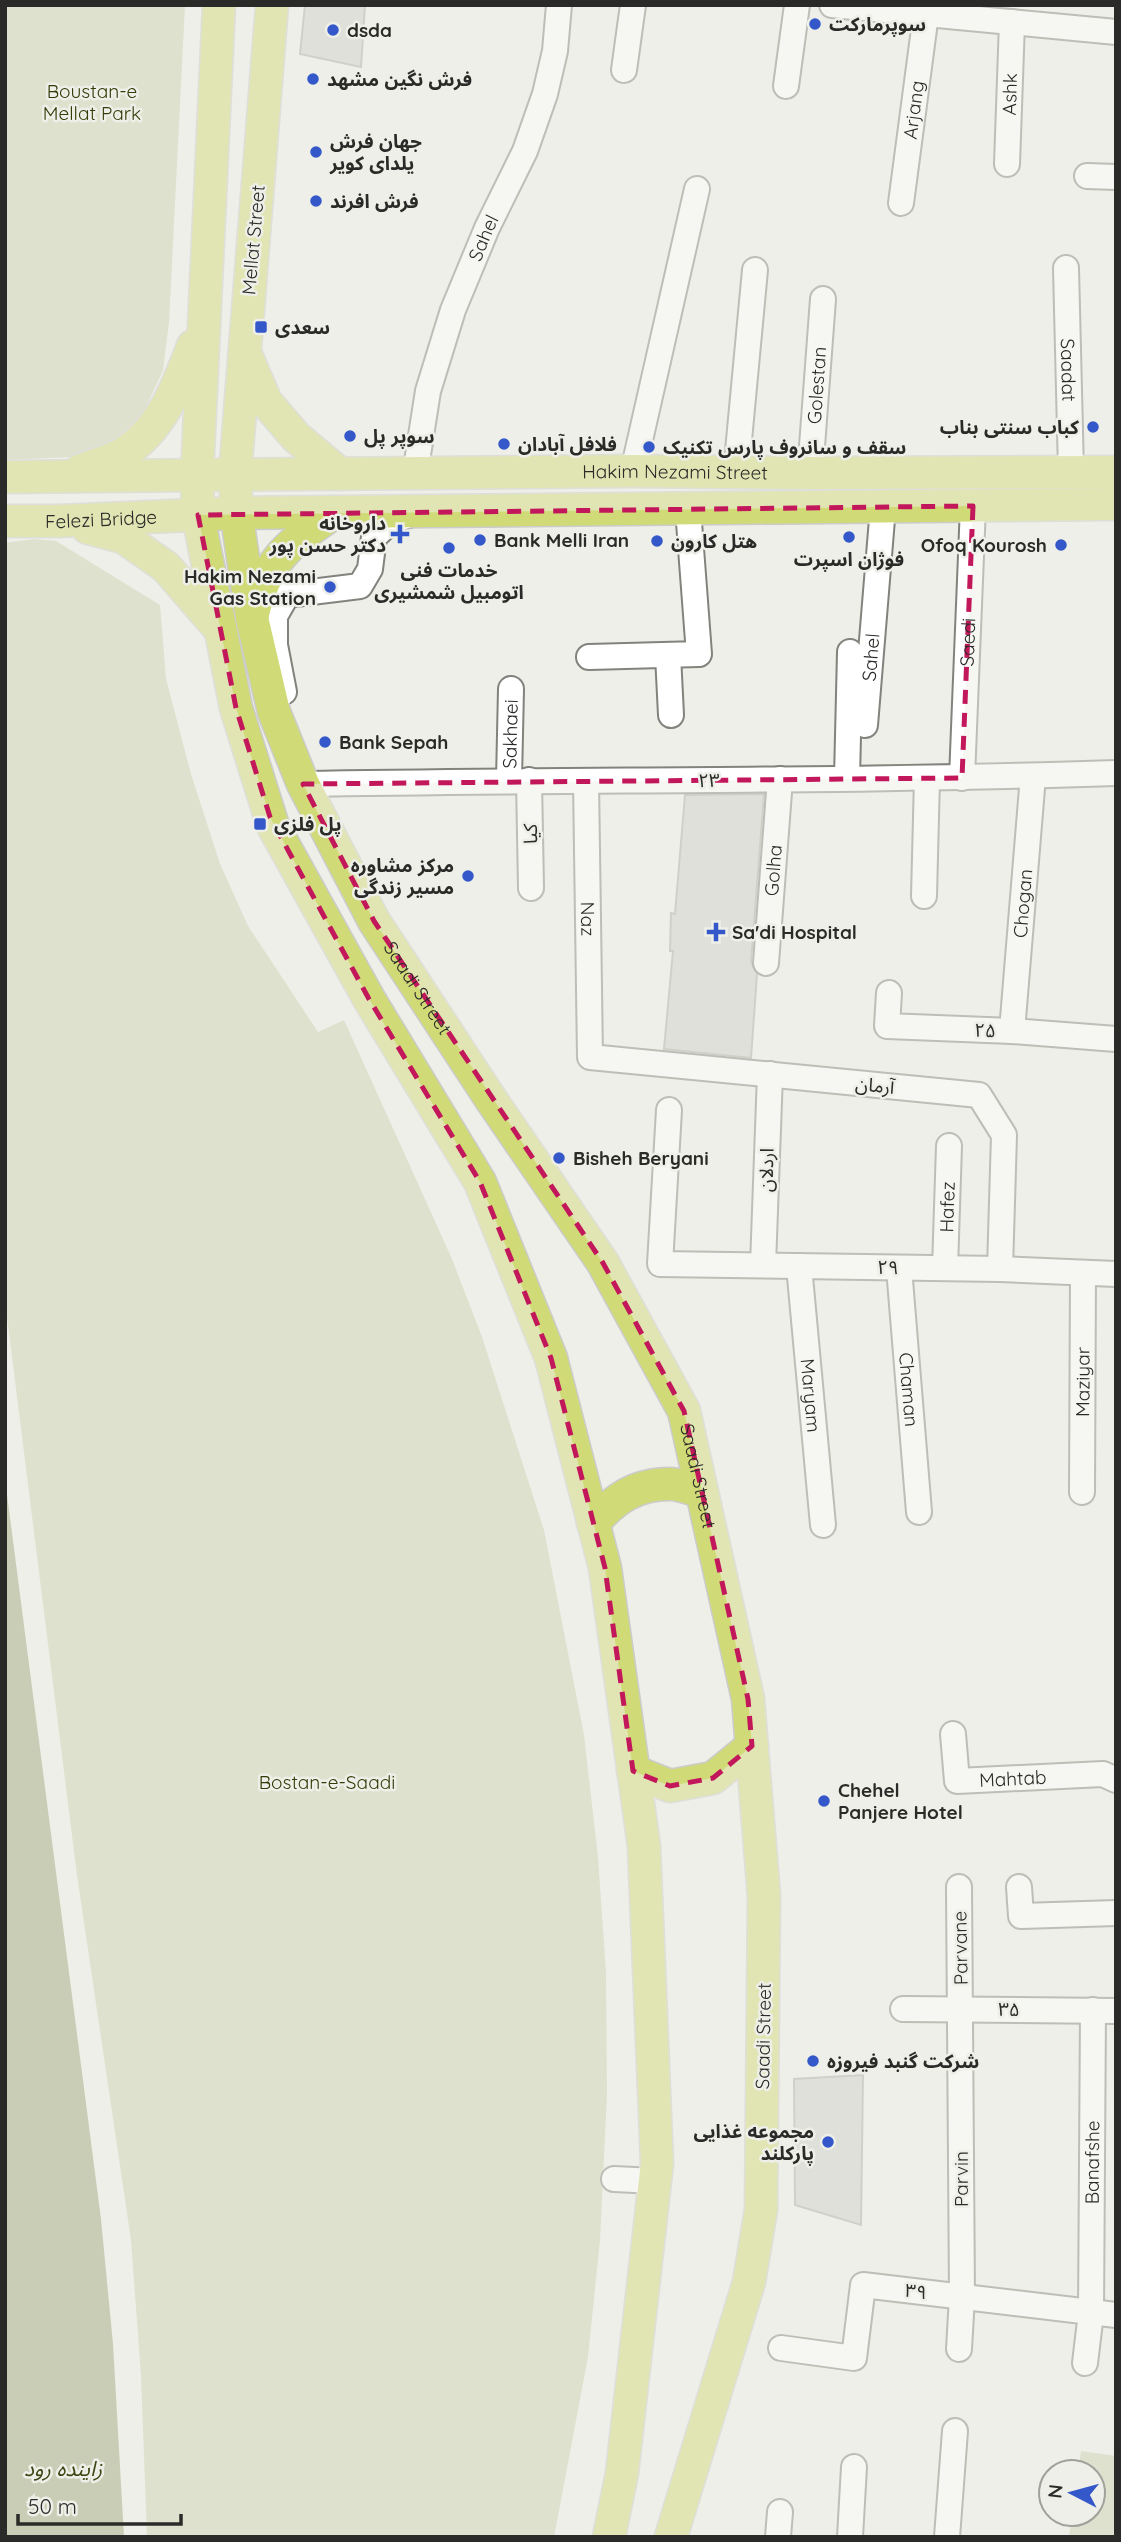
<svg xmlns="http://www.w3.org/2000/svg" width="1121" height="2542" viewBox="0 0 1121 2542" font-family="Quicksand,'Noto Sans Arabic',sans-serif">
<rect width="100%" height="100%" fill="#eeefe8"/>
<!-- green -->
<path fill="#c9d0b0" d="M5,5H185L169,322L163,370L142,416L108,445L74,457L5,460Z
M34,539L56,541L160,605L166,679L191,774L220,864L248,926L318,1032L344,1020L452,1259L482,1337L544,1530L584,1735L598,1857L606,1973L607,2094L600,2240L588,2357L554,2537H147L141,2375L131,2240L77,1875L5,1301V543Z
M1081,2451L1116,2456V2537H1069L1072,2514H1093V2472H1078Z"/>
<!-- water -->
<path fill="#9da57a" d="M5,1479L101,2219L113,2344L124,2537H5Z"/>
<!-- building -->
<path fill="#cecfc9" stroke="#aaaca5" stroke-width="2" d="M305,5H365L361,67L300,54Z
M764,794L751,962L757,974L751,1058L664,1049L673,951H670L671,913L675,914L685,795Z
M863,2075L861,2225L795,2205L794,2079Z"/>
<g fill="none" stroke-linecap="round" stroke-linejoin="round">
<defs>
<g id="minor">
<path d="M832,5L1116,32"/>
<path d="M624,70L633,5"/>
<path d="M786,86L797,5"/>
<path id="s1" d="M1007,164L1012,22"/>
<path d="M1087,176L1116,177"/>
<path id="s2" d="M901,203L926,14"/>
<path id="s3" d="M1066,268L1071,472"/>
<path d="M633,471L697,189"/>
<path d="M736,472L755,270"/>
<path id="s4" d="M810,473L823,299"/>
<path id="s5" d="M415,474L428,391L453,310L487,228L525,151L545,94L555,51L559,5"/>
<path d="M668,655L671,715"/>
<path d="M589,657L699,654L688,509"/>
<path d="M284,692L275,645V616L287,595L360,586L370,569L374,537L391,521L415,513"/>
<path id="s6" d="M865,725L883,507"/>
<path d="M847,778L850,652"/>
<path id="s7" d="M962,778L973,506"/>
<path id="s8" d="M509,780L511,689"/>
<path d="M529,780L531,888"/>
<path id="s9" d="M586,781L590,1057L979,1095L1004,1135L1000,1269"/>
<path d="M303,784C574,779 845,782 1116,773"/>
<path d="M924,896L927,778"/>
<path id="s10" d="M766,963L780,779"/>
<path d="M889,993L887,1026L1012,1031L1116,1039"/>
<path id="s11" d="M1012,1031L1033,776"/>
<path d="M669,1110L660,1264L1000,1269L1116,1274"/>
<path d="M763,1265L770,1074"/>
<path id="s12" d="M799,1266L823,1525"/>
<path id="s13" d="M899,1268L919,1512"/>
<path id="s14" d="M945,1268L949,1146"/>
<path id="s15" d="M1082,1492L1083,1273"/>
<path id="s16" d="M953,1734L957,1781L1103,1774L1116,1780"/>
<path d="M1019,1887L1021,1916L1116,1913"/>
<path d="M903,2009L1116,2011"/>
<path d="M614,2179L655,2181"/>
<path d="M781,2348L854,2358L863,2285L1116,2315"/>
<path d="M959,2349L962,2297L959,1887"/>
<path id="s17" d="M1085,2363L1091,2313L1093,2010"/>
<path d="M778,2537L780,2512"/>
<path d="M850,2537L854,2467"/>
<path d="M947,2537L955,2431"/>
</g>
<g id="major">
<path d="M219,5L197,475L198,515L236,708L273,826L369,999L480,1182L551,1358L605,1568L644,1846L657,2163L622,2473L609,2537"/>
<path id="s18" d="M272,5L235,475L237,518L252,618L274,712L303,784L374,921L492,1101L603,1263L684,1411L748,1699L764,1896L761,2210L749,2282L671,2537"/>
<path d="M246,355L266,402L296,437L340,474"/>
<path d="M81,470C95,465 110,461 122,454C161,431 178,386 193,346"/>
<path id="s19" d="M5,477L633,471L810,473L1116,472"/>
<path id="s20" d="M5,521H59L237,513L1116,504"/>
<path d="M88,528L123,537L166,567L218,627"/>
<path d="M253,614C265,560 293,541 335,512"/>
<path d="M593,1523C615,1499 635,1484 670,1484C680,1484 692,1489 702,1492"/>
<path d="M633,1771L670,1786L713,1778L752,1746"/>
</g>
</defs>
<!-- minor casing -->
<use href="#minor" stroke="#81837c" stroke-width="28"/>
<!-- major casing -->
<use href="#major" stroke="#cccccb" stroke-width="35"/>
<!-- minor -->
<use href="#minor" stroke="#fff" stroke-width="24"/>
<!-- major -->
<use href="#major" stroke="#d0da77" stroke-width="32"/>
</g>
<!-- marked area -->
<path d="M0 0H1121V2542H0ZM973,506L962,778L303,784L374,921L603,1263L684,1411L748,1699L752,1746L713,1778L670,1786L633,1771L605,1568L551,1358L480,1182L369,999L270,817L236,708L198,515Z" fill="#eeefe8" fill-opacity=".55" fill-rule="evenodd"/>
<path fill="none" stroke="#c2185b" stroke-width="5" stroke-dasharray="14 9" stroke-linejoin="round" d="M973,506L962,778L303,784L374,921L603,1263L684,1411L748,1699L752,1746L713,1778L670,1786L633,1771L605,1568L551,1358L480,1182L369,999L270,817L236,708L198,515Z"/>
<!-- markers -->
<g fill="#3458c9" stroke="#eeefe8" stroke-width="2.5">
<circle cx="815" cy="24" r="7"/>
<circle cx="333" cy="30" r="7"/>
<circle cx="313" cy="79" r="7"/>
<circle cx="316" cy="152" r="7"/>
<circle cx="316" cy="201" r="7"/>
<rect x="254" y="320" width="14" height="14" rx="3.5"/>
<circle cx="1093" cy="427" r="7"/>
<circle cx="350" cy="436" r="7"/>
<circle cx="504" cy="444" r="7"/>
<circle cx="649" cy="447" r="7"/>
<path d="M396.5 523.5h7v7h7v7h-7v7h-7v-7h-7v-7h7z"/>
<circle cx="849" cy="537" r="7"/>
<circle cx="480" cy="540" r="7"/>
<circle cx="657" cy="541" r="7"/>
<circle cx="1061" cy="545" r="7"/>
<circle cx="449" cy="548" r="7"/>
<circle cx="330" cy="587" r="7"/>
<circle cx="325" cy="742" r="7"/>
<rect x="253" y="817" width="14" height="14" rx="3.5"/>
<circle cx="468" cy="876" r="7"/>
<path d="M712.5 921.5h7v7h7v7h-7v7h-7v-7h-7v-7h7z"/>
<circle cx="559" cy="1158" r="7"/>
<circle cx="824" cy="1801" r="7"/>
<circle cx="813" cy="2061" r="7"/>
<circle cx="828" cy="2142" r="7"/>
</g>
<g text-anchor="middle" stroke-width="5" stroke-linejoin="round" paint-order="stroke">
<!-- poi labels -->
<g font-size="19" font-weight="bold" fill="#2a2b28" stroke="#eeefe8" text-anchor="start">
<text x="829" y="31">سوپرمارکت</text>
<text x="347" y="37">dsda</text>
<text x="327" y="86">فرش نگین مشهد</text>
<text x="330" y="148">جهان فرش<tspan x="330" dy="22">یلدای کویر</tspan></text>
<text x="330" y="208">فرش افرند</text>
<text x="275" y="334">سعدی</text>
<text x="1079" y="434" text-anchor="end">کباب سنتی بناب</text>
<text x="364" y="443">سوپر پل</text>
<text x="518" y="451">فلافل آبادان</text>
<text x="663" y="454">سقف و سانروف پارس تکنیک</text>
<text x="386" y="530" text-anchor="end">داروخانه<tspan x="386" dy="22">دکتر حسن پور</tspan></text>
<text x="494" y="547">Bank Melli Iran</text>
<text x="671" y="548">هتل کارون</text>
<text x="1047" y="552" text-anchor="end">Ofoq Kourosh</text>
<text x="849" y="566" text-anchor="middle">فوژان اسپرت</text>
<text x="449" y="577" text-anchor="middle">خدمات فنی<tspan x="449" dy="22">اتومبیل شمشیری</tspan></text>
<text x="316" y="583" text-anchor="end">Hakim Nezami<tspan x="316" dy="22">Gas Station</tspan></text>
<text x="339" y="749">Bank Sepah</text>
<text x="274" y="831">پل فلزی</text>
<text x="454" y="872" text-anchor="end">مرکز مشاوره<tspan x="454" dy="22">مسیر زندگی</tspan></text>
<text x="732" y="939">Sa'di Hospital</text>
<text x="573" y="1165">Bisheh Beryani</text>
<text x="838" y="1797">Chehel<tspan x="838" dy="22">Panjere Hotel</tspan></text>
<text x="827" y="2068">شرکت گنبد فیروزه</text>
<text x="814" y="2138" text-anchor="end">مجموعه غذایی<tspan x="814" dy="22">پارکلند</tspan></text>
</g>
<!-- park labels -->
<g font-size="19" fill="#353b06" stroke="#eeefe8">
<text x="92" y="98">Boustan-e<tspan x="92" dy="22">Mellat Park</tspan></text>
<text x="327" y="1789">Bostan-e-Saadi</text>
</g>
<!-- street labels -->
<g font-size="19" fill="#2a2b28" stroke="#eeefe8">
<text dy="7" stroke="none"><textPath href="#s1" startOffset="70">Ashk</textPath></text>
<text dy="7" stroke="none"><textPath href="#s2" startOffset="94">Arjang</textPath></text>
<text dy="7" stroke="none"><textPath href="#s5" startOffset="247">Sahel</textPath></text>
<text transform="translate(253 240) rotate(-85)" y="7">Mellat Street</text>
<text dy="7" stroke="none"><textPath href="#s3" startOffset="102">Saadat</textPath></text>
<text dy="7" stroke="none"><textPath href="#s4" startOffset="88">Golestan</textPath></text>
<text dy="7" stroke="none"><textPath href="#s19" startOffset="670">Hakim Nezami Street</textPath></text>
<text dy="7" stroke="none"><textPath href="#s20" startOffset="96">Felezi Bridge</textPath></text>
<text dy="7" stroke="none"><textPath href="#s7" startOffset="136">Saedi</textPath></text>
<text dy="7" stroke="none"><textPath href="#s6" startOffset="68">Sahel</textPath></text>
<text dy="7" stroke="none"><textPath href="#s8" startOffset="46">Sakhaei</textPath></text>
<text transform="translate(709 780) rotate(-1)" y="7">۲۳</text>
<text transform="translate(530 834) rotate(-91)" y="7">کیا</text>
<text dy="7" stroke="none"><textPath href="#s10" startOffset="93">Golha</textPath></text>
<text dy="7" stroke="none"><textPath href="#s11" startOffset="128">Chogan</textPath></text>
<text dy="7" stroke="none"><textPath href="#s9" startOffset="138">Naz</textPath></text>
<text dy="7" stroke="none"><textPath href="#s18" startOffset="1024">Saadi Street</textPath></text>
<text transform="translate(985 1030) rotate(2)" y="7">۲۵</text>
<text transform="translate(875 1085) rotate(6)" y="7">آرمان</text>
<text transform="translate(766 1170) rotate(-88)" y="7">اردلان</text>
<text dy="7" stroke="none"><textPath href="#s14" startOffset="61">Hafez</textPath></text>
<text transform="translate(888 1267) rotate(1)" y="7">۲۹</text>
<text dy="7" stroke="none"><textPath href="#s15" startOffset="110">Maziyar</textPath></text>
<text dy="7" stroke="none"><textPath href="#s13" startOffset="122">Chaman</textPath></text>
<text dy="7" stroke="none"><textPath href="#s12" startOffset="130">Maryam</textPath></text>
<text dy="7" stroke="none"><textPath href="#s18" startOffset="1591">Saadi Street</textPath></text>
<text dy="7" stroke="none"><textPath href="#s16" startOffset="103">Mahtab</textPath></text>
<text transform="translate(960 1948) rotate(-91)" y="7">Parvane</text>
<text transform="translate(1009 2009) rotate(1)" y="7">۳۵</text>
<text transform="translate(763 2036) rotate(-89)" y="7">Saadi Street</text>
<text dy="7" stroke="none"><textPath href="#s17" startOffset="201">Banafshe</textPath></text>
<text transform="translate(961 2179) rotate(-90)" y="7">Parvin</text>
<text transform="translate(916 2291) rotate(7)" y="7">۳۹</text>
</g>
<!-- water labels -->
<g font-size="21" font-style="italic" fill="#3f4613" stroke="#eeefe8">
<text x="63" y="2476">زاینده رود</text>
</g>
</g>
<!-- border -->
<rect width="1121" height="2542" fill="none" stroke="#2a2b28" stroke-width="14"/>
<!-- north arrow -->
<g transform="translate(1072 2493) rotate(276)"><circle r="33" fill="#eeefe8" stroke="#a0a19b" stroke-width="2"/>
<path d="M0-5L12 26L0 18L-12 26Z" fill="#3458c9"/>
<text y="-10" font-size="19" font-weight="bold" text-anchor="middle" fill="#2a2b28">N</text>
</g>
<!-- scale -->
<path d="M18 2514v10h163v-10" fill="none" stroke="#2a2b28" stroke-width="3.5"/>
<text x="28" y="2514" font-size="21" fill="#2a2b28" stroke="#eeefe8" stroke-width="5" paint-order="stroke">50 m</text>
</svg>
